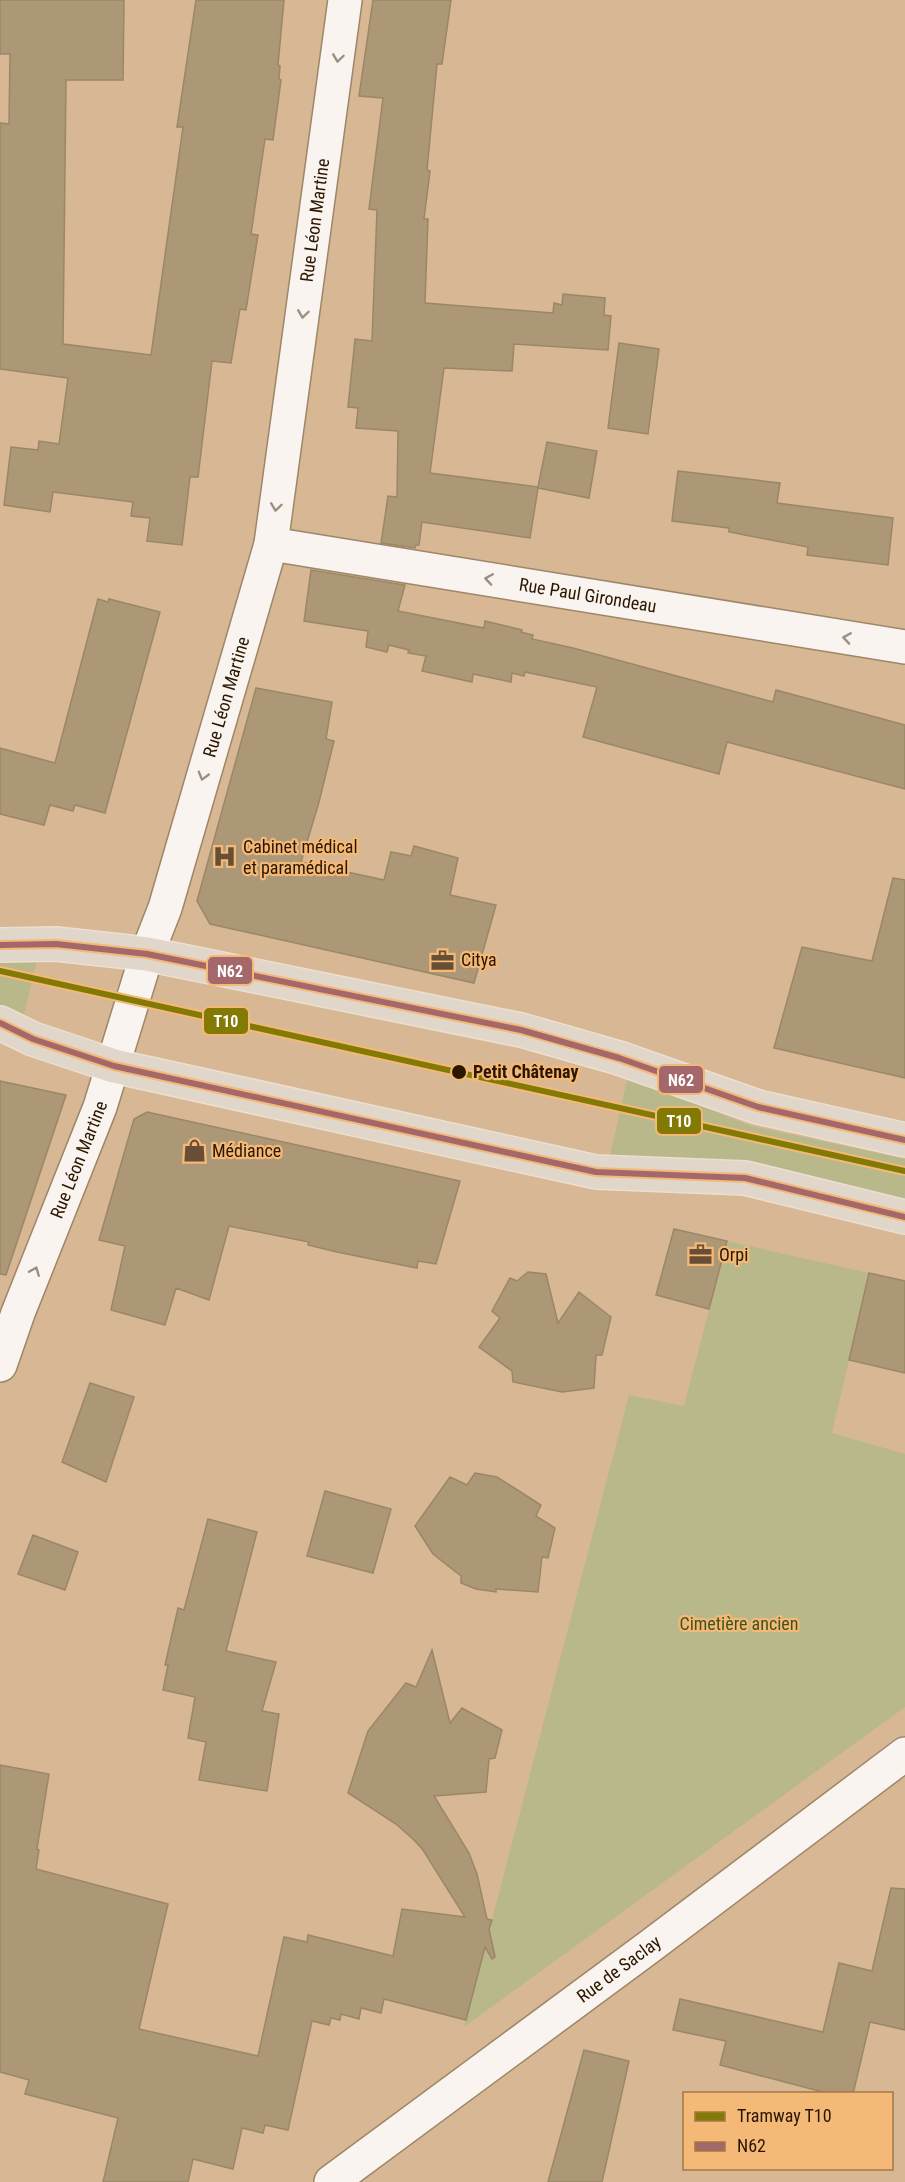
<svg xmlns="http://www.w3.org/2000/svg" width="905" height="2182" viewBox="0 0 905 2182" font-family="'Roboto Condensed',sans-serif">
<rect width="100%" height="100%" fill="#d7b794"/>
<!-- green -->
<path fill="#b9b88a" d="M0,954L38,955L23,1019L0,1010Z
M628,1076L751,1126L905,1159V1203L609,1160Z
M727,1241L869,1273L832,1433L905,1454V1707L464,2027L629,1395L684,1406Z"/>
<!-- building -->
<path fill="#ac9777" stroke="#9b8766" stroke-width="1.5" d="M0,0H124L123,80H66L63,344L151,355L183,127H177L196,0H284L278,65L280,66L279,79L281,80L273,140L265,139L251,234L258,235L246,310L240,309L231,363L212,361L198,477H190L182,545L147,541L150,518L131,516L133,502L53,492L50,512L4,505L11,447L38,450L39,441L59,444L68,378L0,369V123L9,124L10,54H0Z
M373,0H451L442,64H437L427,170L430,171L424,219H428L425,303L553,313L554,303L562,305L563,294L605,298L604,315L611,316L608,350L514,344L512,371L444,368L430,473L538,487L547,442L597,451L589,498L538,488L530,538L422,522L419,545H416L415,548L381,543L388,496L397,497L398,431L356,428L358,408L348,407L355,339L372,341L377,210L369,209L383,98L359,96Z
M619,343L659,349L648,434L608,428Z
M678,471L780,483L777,503L893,518L888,565L807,555L808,547L729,532V528L672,521Z
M311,570L405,585L398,611L484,628L485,621L522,630L521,632L533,635L532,639L573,648L773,702L776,690L905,725V789L727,742L719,774L583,737L597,687L525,672L524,676L512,673L511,682L473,674L472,682L422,671L426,656L408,653L409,650L389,645L387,652L366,647L368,631L304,621Z
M98,599L108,602L109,599L160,612L105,813L75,805L73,811L50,805L44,825L0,814V748L55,763Z
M256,688L332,702L326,739L334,741L319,802L301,862L384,880L391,852L411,856L414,846L458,858L450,895L496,905L474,983L210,924L197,901Z
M893,878L905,880V1078L774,1048L802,947L872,961Z
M0,1081L66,1095L6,1275L0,1274Z
M147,1112L460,1181L436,1264L418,1261L417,1268L337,1252L308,1245L309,1242L229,1226L209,1300L176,1288L165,1325L111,1310L125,1246L99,1240L134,1119Z
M674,1229L727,1241L709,1309L656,1295Z
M528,1272L546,1274L558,1323L579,1292L611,1317L602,1355H596L594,1388L562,1392L513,1382L512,1371L479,1347L500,1318L492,1311L510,1278L517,1281Z
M869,1273L905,1281V1373L849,1360Z
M90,1383L134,1397L106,1482L62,1462Z
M475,1473L497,1477L541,1505L536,1516L555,1528L548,1558L542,1557L538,1592L496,1589V1592L476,1589L461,1583V1576L433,1554L415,1526L450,1477L467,1485Z
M325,1491L391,1509L373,1573L307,1556Z
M208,1519L257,1532L226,1651L276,1662L262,1711L279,1714L267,1791L199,1780L206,1742L188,1738L195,1697L163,1690L168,1665H165L178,1608L184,1610Z
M33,1535L78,1552L65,1590L18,1574Z
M432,1650L450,1723L462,1708L502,1730L495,1758L489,1759L486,1792L434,1796L469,1853L477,1874L487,1919L492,1920L489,1929L495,1957L492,1959L485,1947L466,2020L384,1999L381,2013L361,2008L359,2019L341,2014L340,2020L331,2018L329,2025L312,2021L288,2130L265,2125L263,2133L242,2128L233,2169L193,2159L188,2182H103L118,2118L25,2094L29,2080L0,2072V1765L49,1774L37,1849L39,1850L36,1869L168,1904L139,2029L258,2056L284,1937L307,1942L308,1935L393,1956L402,1909L465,1917L423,1850L414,1840L396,1824L348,1793L368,1731L406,1683L416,1687Z
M891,1888L905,1889V2030L870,2022L853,2094H830L720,2065L726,2041L673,2030L680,1999L823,2032L839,1963L872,1971Z
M584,2050L629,2061L602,2182H548Z"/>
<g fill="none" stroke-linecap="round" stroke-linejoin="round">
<defs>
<g id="street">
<path id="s1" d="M271,544L905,647"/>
<path id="s2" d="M0,1365L18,1313L100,1107L147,954L165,908L271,544L345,0"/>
</g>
<g id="secondary">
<path id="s3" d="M331,2182L649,1947L905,1754"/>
</g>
<path id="primary" d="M0,945L56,944L147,954L521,1030L619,1058L758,1107L905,1140
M0,1023L33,1039L114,1066L596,1172L745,1178L905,1217"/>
</defs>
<!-- street casing -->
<use href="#street" stroke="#9e8668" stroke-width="36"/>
<!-- secondary casing -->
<use href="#secondary" stroke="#9e8668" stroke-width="36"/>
<!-- primary casing -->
<use href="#primary" stroke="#eddfcf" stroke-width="36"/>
<!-- street -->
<use href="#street" stroke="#f9f4ef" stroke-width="33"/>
<!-- secondary -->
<use href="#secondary" stroke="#f9f4ef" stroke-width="33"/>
<!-- primary -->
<use href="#primary" stroke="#e1d6ca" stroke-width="33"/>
<defs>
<path id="bus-1" d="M0,945L56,944L147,954L521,1030L619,1058L758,1107L905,1140
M0,1023L33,1039L114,1066L596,1172L745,1178L905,1217"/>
</defs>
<!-- bus-1 casing -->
<use href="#bus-1" stroke="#f4b877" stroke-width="10"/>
<!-- bus-1 -->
<use href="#bus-1" stroke="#a4686b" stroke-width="6"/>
<defs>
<path id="tram-1" d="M0,971L905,1171"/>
</defs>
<!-- tram-1 casing -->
<use href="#tram-1" stroke="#f4b877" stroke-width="10"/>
<!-- tram-1 -->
<use href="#tram-1" stroke="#827a04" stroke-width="6"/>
</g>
<!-- one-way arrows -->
<defs><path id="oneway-chevron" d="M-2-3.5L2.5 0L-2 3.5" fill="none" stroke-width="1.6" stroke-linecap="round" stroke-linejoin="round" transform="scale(1.5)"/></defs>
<g stroke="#9c9083">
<use href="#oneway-chevron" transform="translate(338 58) rotate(98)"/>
<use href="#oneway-chevron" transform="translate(303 314) rotate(98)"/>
<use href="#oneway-chevron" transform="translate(276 507) rotate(98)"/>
<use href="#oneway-chevron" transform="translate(489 579) rotate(-171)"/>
<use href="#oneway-chevron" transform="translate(847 638) rotate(-171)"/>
<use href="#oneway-chevron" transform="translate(203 776) rotate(106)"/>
<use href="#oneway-chevron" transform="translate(35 1271) rotate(-68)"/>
</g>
<!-- icons -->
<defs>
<symbol id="hospital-bare" viewBox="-9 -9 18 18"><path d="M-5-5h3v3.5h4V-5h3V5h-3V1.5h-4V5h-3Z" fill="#674e34" stroke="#f4b877" stroke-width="2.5" paint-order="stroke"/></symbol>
<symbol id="office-bare" viewBox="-9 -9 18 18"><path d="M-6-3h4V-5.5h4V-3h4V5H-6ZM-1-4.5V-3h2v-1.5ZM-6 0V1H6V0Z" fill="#674e34" stroke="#f4b877" stroke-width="2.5" paint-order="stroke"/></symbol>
<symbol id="shop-bare" viewBox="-9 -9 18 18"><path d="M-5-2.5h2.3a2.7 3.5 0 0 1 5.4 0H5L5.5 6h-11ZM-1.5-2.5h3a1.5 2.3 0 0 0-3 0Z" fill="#674e34" stroke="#f4b877" stroke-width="2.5" paint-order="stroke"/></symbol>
</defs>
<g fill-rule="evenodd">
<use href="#hospital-bare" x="208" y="840" width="33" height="33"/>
<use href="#office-bare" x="426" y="944" width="33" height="33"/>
<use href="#shop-bare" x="178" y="1134" width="33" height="33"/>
<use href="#office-bare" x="684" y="1238" width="33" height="33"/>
</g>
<!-- markers -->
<circle fill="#2b1600" stroke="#f4b877" stroke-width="2" cx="459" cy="1072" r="8"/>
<g text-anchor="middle" stroke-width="4.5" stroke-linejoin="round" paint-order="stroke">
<!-- street labels -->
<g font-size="18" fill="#2b1600" stroke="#f4b877">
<text dy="6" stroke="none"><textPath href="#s2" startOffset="1192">Rue Léon Martine</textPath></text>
<text dy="6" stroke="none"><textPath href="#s1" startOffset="321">Rue Paul Girondeau</textPath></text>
<text dy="6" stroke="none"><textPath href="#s2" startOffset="706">Rue Léon Martine</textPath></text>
<text dy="6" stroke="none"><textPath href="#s2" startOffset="220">Rue Léon Martine</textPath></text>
<text dy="6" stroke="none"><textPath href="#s3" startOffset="358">Rue de Saclay</textPath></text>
</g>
<!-- poi labels -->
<g font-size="18" fill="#2b1600" stroke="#f4b877" text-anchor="start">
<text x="243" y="853">Cabinet médical<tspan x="243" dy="21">et paramédical</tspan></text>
<text x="461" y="966">Citya</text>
<text x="212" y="1157">Médiance</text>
<text x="719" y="1261">Orpi</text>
</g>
<!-- stop labels -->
<g font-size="18" font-weight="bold" fill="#2b1600" stroke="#f4b877" text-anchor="start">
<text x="473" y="1078">Petit Châtenay</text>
</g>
<!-- park labels -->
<g font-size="18" fill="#3e531d" stroke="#f4b877">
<text x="739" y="1630">Cimetière ancien</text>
</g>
</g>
<g stroke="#f4b877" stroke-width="2">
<rect x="207" y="956" width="46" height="29" rx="6" fill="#a4686b"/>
<rect x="203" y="1007" width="46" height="28" rx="6" fill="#827a04"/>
<rect x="658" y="1065" width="46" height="29" rx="6" fill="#a4686b"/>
<rect x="656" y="1107" width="46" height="28" rx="6" fill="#827a04"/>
</g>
<g font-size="16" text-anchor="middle" font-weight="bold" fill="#fff">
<text x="230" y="977">N62</text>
<text x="226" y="1027">T10</text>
<text x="681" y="1086">N62</text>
<text x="679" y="1127">T10</text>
</g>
<!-- legend -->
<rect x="683" y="2092" width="210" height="78" fill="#f4b877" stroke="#a47747" stroke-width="1.5"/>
<rect x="695" y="2112" width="30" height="9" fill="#827a04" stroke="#a47747" stroke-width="1.5"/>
<text x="737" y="2122" font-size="18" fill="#2b1600">Tramway T10</text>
<rect x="695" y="2142" width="30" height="9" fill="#a4686b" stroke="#a47747" stroke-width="1.5"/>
<text x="737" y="2152" font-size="18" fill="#2b1600">N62</text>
</svg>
